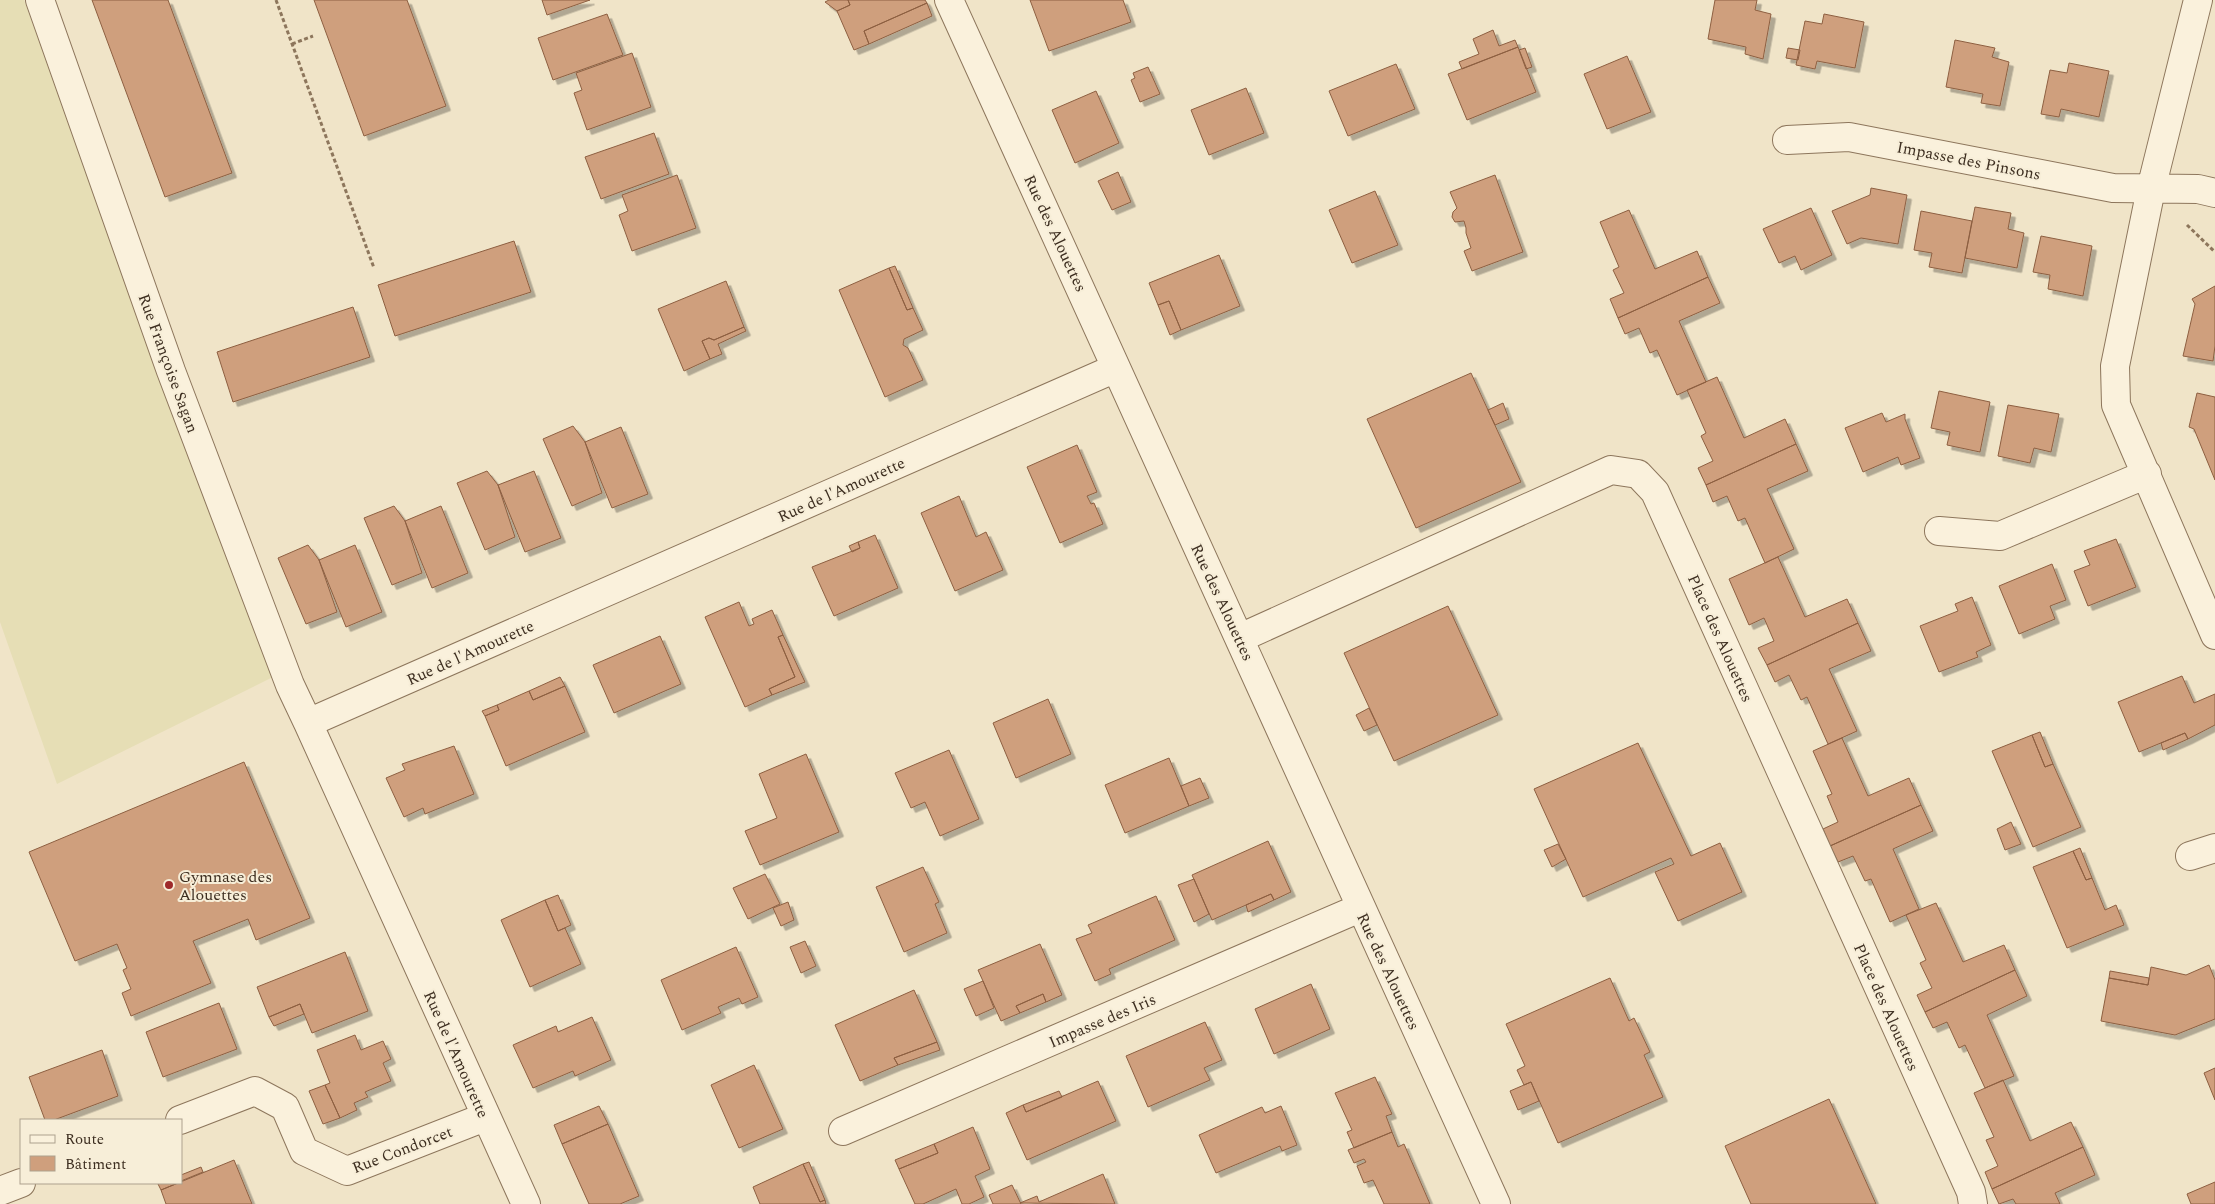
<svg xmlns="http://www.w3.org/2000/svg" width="2215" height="1204" viewBox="0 0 2215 1204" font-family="Spectral,serif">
<defs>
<filter id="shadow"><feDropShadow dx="4.5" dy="4.5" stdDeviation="0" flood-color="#0004"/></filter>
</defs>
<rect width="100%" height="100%" fill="#f0e4c8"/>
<!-- farmland -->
<path fill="#e6deb5" d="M0,0H24L144,326L281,673L57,784L0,622Z"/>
<!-- building -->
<path fill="#cf9f7d" stroke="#8d5f41" filter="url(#shadow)" d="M92,0H168L232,173L165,197Z
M314,0H407L446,106L364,136Z
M542,0H590L547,15Z
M829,0H848L850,5L837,11L825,2Z
M848,0H925L927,3L864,31L869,44L854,50L837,11L850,5Z
M1030,0H1123L1131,22L1049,51Z
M1715,0H1757L1755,10L1771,14L1763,59L1745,54L1746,47L1708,39Z
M927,3L932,16L869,44L864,31Z
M607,14L623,55L553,80L538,38Z
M1824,14L1864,22L1855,68L1817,61L1815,69L1796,65L1805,21L1822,24Z
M1493,30L1499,46L1515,40L1518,47L1462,69L1459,62L1479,54L1473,39Z
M1955,40L1995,48L1992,57L2009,62L2000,106L1981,103L1983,94L1946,87Z
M1518,47L1536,92L1467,120L1448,74Z
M1525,48L1532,67L1526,69L1519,50Z
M1788,48L1800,50L1798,60L1786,58Z
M632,53L651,107L587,130L574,93L582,90L576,73Z
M1627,56L1651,112L1607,129L1584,74Z
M2069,63L2109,71L2099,117L2061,109L2059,117L2041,114L2050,70L2067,73Z
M1396,64L1415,109L1348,136L1329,91Z
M1148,67L1160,94L1140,102L1131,80L1135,78L1133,73Z
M1246,88L1264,133L1209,155L1191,110Z
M1096,91L1119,143L1075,163L1052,110Z
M654,133L669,174L601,199L585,157Z
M1118,172L1131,202L1112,210L1098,181Z
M677,175L696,228L632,251L619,215L628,211L622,195Z
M1495,175L1523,252L1472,271L1464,251L1471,248L1466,233V228L1464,221L1455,222L1452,217L1453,212L1457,208L1450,192Z
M1871,188L1907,195L1898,244L1861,238L1847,244L1832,211L1870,195Z
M1375,191L1398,245L1352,263L1329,210Z
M1975,207L2011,213L2008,229L2024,233L2017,268L1965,258Z
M1811,208L1832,255L1801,270L1795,256L1779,263L1763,229Z
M1629,210L1655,269L1697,251L1708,277L1618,318L1610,299L1624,293L1613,270L1619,267L1600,222Z
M1921,211L1972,221L1962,273L1929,267L1932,253L1914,250Z
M2041,236L2092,246L2083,296L2048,289L2050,275L2033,272Z
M514,241L531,292L395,336L378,285Z
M1219,255L1240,306L1181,330L1169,301L1158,305L1149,283Z
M895,266L913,308L907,310L889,268Z
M889,268L907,310L913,308L923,330L904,339L903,345L908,348L923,380L885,397L839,290Z
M1708,277L1720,303L1679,321L1706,382L1677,395L1657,350L1650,353L1639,328L1625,334L1618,318Z
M726,281L744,327L714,340L709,338L702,341L710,359L684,371L658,309Z
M2215,286V346L2213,361L2183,356L2195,304L2192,299Z
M1169,301L1181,330L1170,335L1158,305Z
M353,307L370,357L233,402L217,352Z
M744,327L746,331L718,344L722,354L710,359L702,341L709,338L714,340Z
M1471,373L1521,482L1416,528L1367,419Z
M1717,377L1744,438L1785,419L1796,444L1706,485L1698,468L1713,461L1701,436L1706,433L1687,390Z
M1939,391L1990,402L1980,452L1947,445L1950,432L1931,428Z
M2197,393L2215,397V480L2194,429L2189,427Z
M1503,403L1509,419L1495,425L1488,410Z
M2008,405L2059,414L2051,452L2034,448L2030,463L1998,456Z
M1882,413L1886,422L1905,414V419L1920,458L1901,465L1898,457L1863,472L1845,428Z
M573,426L585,442L602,493L572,506L543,439Z
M621,427L648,494L612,508L585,442Z
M1796,444L1808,471L1767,489L1794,549L1765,563L1745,518L1738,521L1727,496L1713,502L1706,485Z
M1077,445L1097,492L1087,496L1091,504L1094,503L1103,524L1060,543L1027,467Z
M487,471L498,485L515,537L485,550L457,483Z
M534,471L561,538L525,552L498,485Z
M959,496L976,537L986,532L1003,570L955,591L921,513Z
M394,506L405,521L422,573L392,585L364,518Z
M441,506L468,573L432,588L405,521Z
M875,535L898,588L834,616L812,567L860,548L858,542Z
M2116,539L2136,587L2088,606L2074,571L2090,565L2084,551Z
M858,542L860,548L852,552L849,546Z
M308,545L319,560L337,612L306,624L278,558Z
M355,545L382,612L346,627L319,560Z
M1778,557L1805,617L1847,599L1858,623L1767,665L1758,648L1774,641L1764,618L1749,625L1729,579Z
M2052,564L2066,600L2050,606L2055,619L2019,634L1999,586Z
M1972,597L1991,645L1976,652L1978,657L1939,672L1920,626L1958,611L1955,604Z
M739,602L749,626L754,624L752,619L772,610L783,635L778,637L795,677L769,689L772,695L745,707L705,617Z
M1448,606L1498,715L1394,761L1344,653Z
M1858,623L1871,651L1829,669L1857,731L1828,744L1807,697L1801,700L1789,675L1775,682L1767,665Z
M783,635L805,682L772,695L769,689L795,677L778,637Z
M660,636L681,684L614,713L593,665Z
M2182,676L2194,703L2215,694V725L2188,739L2185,733L2139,752L2118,702Z
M560,677L565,686L533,700L529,691Z
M565,686L585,732L506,766L485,716L499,710L497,705L529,691L533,700Z
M1048,699L1071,754L1016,778L993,723Z
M497,705L499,710L485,716L482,711Z
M1369,708L1377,725L1364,731L1356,715Z
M2040,732L2053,764L2045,767L2032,735Z
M2185,733L2188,739L2163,750L2161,743Z
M2032,735L2045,767L2053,764L2081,827L2033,847L1992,751Z
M1842,738L1868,796L1909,778L1921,805L1830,846L1823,829L1838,822L1827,796L1832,794L1813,751Z
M1638,743L1691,856L1720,843L1742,892L1678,921L1655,872L1674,864L1671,858L1583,897L1534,789Z
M454,746L474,794L425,814L423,808L404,817L386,778L405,770L402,764Z
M949,750L979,819L940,836L925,802L911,808L895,773Z
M806,754L839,832L760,865L745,831L777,818L759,774Z
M1169,758L1189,806L1125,833L1105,785Z
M244,762L310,918L256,940L248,919L193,941L211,983L131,1016L122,993L131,989L123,970L127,968L117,944L75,961L29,852Z
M1200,778L1209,798L1189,806L1181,786Z
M1921,805L1933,831L1893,849L1919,909L1890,922L1871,879L1865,881L1853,856L1838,862L1830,846Z
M2011,822L2021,844L2005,850L1997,829Z
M1268,841L1291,892L1274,900L1271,894L1212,920L1192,875Z
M1558,844L1566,859L1552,867L1544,850Z
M2080,848L2092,878L2086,880L2073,851Z
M2073,851L2086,880L2092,878L2105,910L2116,905L2124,925L2067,948L2033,867Z
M923,867L939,902L935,904L947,933L904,952L876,887Z
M765,874L780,904L748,919L733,888Z
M1194,879L1209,914L1194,922L1178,885Z
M1271,894L1274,900L1248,912L1246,905Z
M558,895L571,925L558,931L545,900Z
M1156,896L1175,940L1109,969L1111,974L1095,981L1076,939L1092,933L1088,925Z
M545,900L558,931L565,928L581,964L530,987L501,920Z
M788,902L794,920L781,926L773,908Z
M1936,903L1963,962L2004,945L2015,970L1925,1012L1917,995L1932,988L1920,963L1926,960L1906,915Z
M805,941L816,966L801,973L790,947Z
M1040,944L1062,995L1046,1002L1043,994L1016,1006L1020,1013L1001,1021L978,970Z
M736,947L758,997L742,1004L739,998L718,1007L721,1013L682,1030L661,980Z
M345,952L368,1011L312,1033L300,1004L269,1017L257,987Z
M2209,965L2215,980V1019L2175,1035L2101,1021L2109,978L2148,985L2151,967L2186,975Z
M2015,970L2027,996L1987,1015L2014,1076L1985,1088L1965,1045L1959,1048L1947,1022L1933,1028L1925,1012Z
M2110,971L2149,978L2148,985L2109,978Z
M1610,978L1629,1021L1634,1018L1650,1052L1644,1055L1663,1097L1558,1143L1531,1082L1524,1085L1517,1070L1525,1066L1506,1024Z
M983,981L994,1008L976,1016L964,989Z
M1311,984L1330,1029L1274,1054L1255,1009Z
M914,990L937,1042L894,1058L898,1065L860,1081L835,1025Z
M1043,994L1046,1002L1020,1013L1016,1006Z
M219,1003L237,1049L163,1077L146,1032Z
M300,1004L304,1014L274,1026L269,1017Z
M592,1017L611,1060L575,1076L573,1071L533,1088L513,1045L556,1026L558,1032Z
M1205,1022L1222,1060L1204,1068L1210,1080L1148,1107L1126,1056Z
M355,1035L361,1050L383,1041L391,1059L383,1063L391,1081L365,1092L368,1097L354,1103L357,1110L340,1118L325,1085L330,1083L317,1050Z
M937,1042L940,1050L898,1065L894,1058Z
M102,1050L118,1096L54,1120H45L29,1077Z
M754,1065L783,1129L739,1148L711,1085Z
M2215,1068V1100L2204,1073Z
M1375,1077L1392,1114L1386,1116L1392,1132L1354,1148L1347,1132L1352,1130L1335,1093Z
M2003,1080L2030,1141L2071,1122L2083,1147L1992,1189L1985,1172L1998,1166L1986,1140L1994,1137L1974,1093Z
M1098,1081L1116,1121L1027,1160L1006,1113L1023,1105L1026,1112Z
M1531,1082L1539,1101L1518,1110L1510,1091Z
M325,1085L340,1118L323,1124L309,1091Z
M1059,1091L1062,1097L1026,1112L1023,1105Z
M1829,1099L1876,1204H1751L1725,1146Z
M599,1106L608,1124L562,1144L554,1125Z
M1281,1106L1297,1145L1282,1151L1280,1146L1216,1173L1199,1135L1262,1107L1265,1113Z
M608,1124L639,1196L620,1204H589L562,1144Z
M973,1127L990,1169L975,1176L984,1197L969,1204H962L956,1189L923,1204H915L899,1169L938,1153L934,1144Z
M1392,1132L1398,1147L1404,1144L1430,1204H1384L1373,1180L1364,1183L1357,1166L1366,1162L1364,1159L1354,1163L1348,1150Z
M934,1144L938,1153L899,1169L895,1160Z
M2083,1147L2095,1175L2055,1193L2060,1204H2016L2013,1199L1999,1204L1992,1189Z
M234,1160L252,1204H166L161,1190Z
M809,1162L825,1200L820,1202L803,1164Z
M803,1164L820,1202L825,1200L826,1204H760L753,1187Z
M201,1167L203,1172L181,1181V1175Z
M1103,1174L1115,1204L1020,1203L1037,1196L1039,1202Z
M2215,1182V1204H2191L2187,1194Z
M161,1183H178L161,1190L158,1184Z
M1012,1185L1021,1204H993L989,1195Z"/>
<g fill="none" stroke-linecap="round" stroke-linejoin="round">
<defs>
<path id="street" d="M40,0L171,371L290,685L308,723
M949,0L1496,1204
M2198,0L2151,189L2115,366L2116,405L2215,635
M1787,140L1849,137L2113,188L2198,189L2215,193
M1939,531L2000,536L2147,474
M1240,638L1611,470L1638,474L1655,492L1971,1192L1973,1204
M2190,856L2215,848
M180,1120L255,1091L285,1107L304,1151L347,1171L485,1117
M843,1131L1360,908
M0,1191L21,1183
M526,1204L308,723L1116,368"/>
</defs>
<!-- street casing -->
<use href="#street" stroke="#8d765c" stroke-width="30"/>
<!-- path -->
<path stroke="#8d765c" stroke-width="3" stroke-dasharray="4 2.5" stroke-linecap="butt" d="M276,0L374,268
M292,44L313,36
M2187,225L2215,252"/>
<!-- street -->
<use href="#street" stroke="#faf1dc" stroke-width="28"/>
</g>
<!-- markers -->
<circle fill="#9e2a2b" stroke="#f7eed8" stroke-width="2" cx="169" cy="885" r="5"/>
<g text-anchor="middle" stroke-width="4" stroke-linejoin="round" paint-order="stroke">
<!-- street labels -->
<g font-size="16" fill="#3d2e20" stroke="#f7eed8">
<text transform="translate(1969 160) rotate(11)" y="6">Impasse des Pinsons</text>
<text transform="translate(1056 233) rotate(65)" y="6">Rue des Alouettes</text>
<text transform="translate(169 363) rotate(70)" y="6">Rue Françoise Sagan</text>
<text transform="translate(841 489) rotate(-24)" y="6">Rue de l'Amourette</text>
<text transform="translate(1223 602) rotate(65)" y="6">Rue des Alouettes</text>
<text transform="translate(1721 638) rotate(66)" y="6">Place des Alouettes</text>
<text transform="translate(470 652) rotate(-24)" y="6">Rue de l'Amourette</text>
<text transform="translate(1389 971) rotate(65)" y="6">Rue des Alouettes</text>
<text transform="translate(1887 1007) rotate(66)" y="6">Place des Alouettes</text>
<text transform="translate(1102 1020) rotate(-23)" y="6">Impasse des Iris</text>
<text transform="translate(457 1054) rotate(66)" y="6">Rue de l'Amourette</text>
<text transform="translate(402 1149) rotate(-21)" y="6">Rue Condorcet</text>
</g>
<!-- poi labels -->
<g font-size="16" fill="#3d2e20" stroke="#f7eed8" text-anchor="start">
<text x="179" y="882">Gymnase des<tspan x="179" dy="18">Alouettes</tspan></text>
</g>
</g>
<!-- legend -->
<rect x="20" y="1119" width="162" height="65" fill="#f7eed8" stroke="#ada18e"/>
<rect x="30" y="1135" width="25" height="8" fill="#faf1dc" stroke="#ada18e"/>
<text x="65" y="1144" font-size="15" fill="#3d2e20">Route</text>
<rect x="30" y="1156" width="25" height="15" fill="#cf9f7d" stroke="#ada18e"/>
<text x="65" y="1169" font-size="15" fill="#3d2e20">Bâtiment</text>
</svg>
